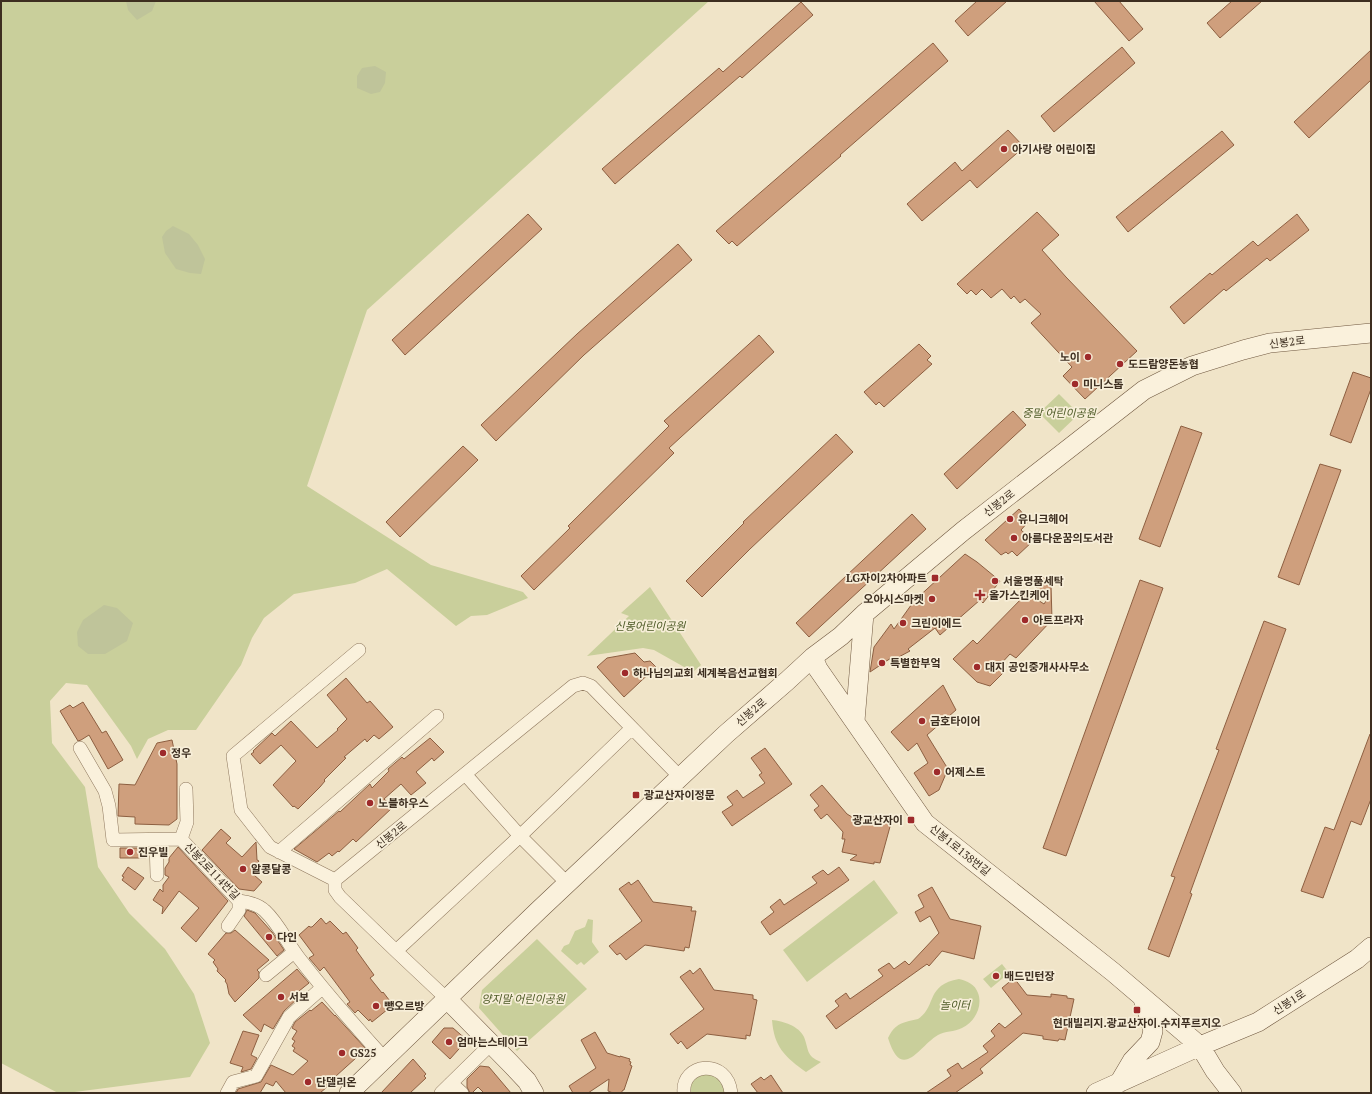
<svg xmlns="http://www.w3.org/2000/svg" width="1372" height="1094" viewBox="0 0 1372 1094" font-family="'PT Serif','Noto Sans KR',serif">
<rect width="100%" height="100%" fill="#f0e4c8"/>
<!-- green -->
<path fill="#c9cf9b" d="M1,1H709L367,310L307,486L431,565L523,592L528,598L487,615L471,616L456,626L387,569L355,583L294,594L264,618L252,638L241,665L196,730H168L148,739L137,759L131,746L87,685L66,683L50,701L52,743L85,787L98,867L129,913L165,949L194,994L210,1043L190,1077L67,1093H58L1,1063Z
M1059,394L1079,414L1059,433L1039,413Z
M650,587L701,665L693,672L654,650L643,648L587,656L629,616L621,613Z
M874,880L898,913L807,982L783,950Z
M588,919L593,920L592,942L599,952L584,965L581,962L577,965L561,951L564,946L569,944L575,931L585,927Z
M537,939L587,989L517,1051L479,1008L482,990Z
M1002,964L1009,973L991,988L983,979Z
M959,979C967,981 975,984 978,993C983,1006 975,1022 962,1028C954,1032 945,1031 938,1035C919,1046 902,1083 888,1038C893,1028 897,1024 909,1021C912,1020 915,1020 918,1019C937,1007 925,985 959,979Z
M772,1020C783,1021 799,1026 804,1037C809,1050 806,1056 821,1062L806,1072C785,1057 774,1047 772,1020Z
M713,1070L730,1093H685L692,1076Z"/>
<!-- cemetery -->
<path fill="#bfc49a" d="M126,1H156L152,11L137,20L128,10Z
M375,66L386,72L385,83L380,92L371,94L357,88V76L362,68Z
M173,226L189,234L198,245L205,259L201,274L190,273L176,269L165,253L162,237L166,231Z
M104,605L117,608L133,623L127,641L105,654H88L78,646L77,632L83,620Z"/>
<!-- building -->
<path fill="#cf9f7d" stroke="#8d5f41" d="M977,1H1007L968,36L955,21Z
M1094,1H1119L1143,29L1129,41Z
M1232,1H1262L1220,38L1207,23Z
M801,2L813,15L742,78L740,76L615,184L602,169L719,68L723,72Z
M933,43L948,61L840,155L841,156L783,206L737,246L732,241L729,244L716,231Z
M1122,47L1135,63L1054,132L1041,116Z
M1371,50V80L1309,138L1294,122Z
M1008,130L1024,147L977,188L970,180L922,221L907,204L955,162L962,171Z
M1222,131L1234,145L1128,232L1116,217Z
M1037,212L1059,235L1042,250L1066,277L1137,351L1085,399L1063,376L1072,367L1031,323L1041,314L1025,299L1020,303L1014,296L1011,299L1002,289L991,298L982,289L976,295L971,290L967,294L957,284Z
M528,214L542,229L405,355L392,340Z
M1297,214L1309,230L1270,261L1267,258L1226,291L1224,289L1184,324L1170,307L1210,273L1212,275L1253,241L1258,246Z
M678,244L692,260L584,355L496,441L481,425L577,334Z
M759,335L774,352L669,448L674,453L534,590L521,576L570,528L568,526L669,426L664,421Z
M919,344L931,356L927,360L932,364L884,407L879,402L876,405L864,392Z
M1353,372L1371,378V389L1351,443L1330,435Z
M1013,411L1026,425L957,489L944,474Z
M1181,426L1202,433L1160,547L1139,539Z
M836,434L853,452L750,549L702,597L686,581L744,523L743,522Z
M463,446L478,460L400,537L386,522Z
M1320,464L1341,470L1299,585L1278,577Z
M1019,509L1029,521L1021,530L1033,541L1017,556L1012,551L1008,554L1006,552L1001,555L985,540Z
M912,514L926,529L809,637L796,623Z
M965,554L977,562L1000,581L983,603L980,600L940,635L935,628L908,649L910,651L893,660L891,658L870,672L874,647L891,624L894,629L914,601Z
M1043,577L1051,585L1052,620L1016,658L1010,654L998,667L1003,673L990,686L977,682L953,659L973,640L977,644L1027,593L1044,604L1048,598L1035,586Z
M1140,580L1163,588L1066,856L1043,848Z
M1264,621L1286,629L1190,893L1192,894L1169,957L1148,949L1175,877L1171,876L1219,750L1216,749Z
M635,653L644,662L650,661L656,667L624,697L597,667L607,658Z
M346,678L367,703L370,701L393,727L379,739L374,735L367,742L365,739L344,757L346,758L324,780L325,781L320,787L298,809L294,806L293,807L273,785L296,761L281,745L260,764L251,754L254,752L253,751L272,733L275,736L291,721L317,748L338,730L337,729L347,719L327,695Z
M943,685L956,710L927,735L948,769L939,790L929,796L914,773L928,763L917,743L908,751L891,732Z
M83,702L102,733L106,731L123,760L108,769L89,735L81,740L78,741L60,711L70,705L73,708Z
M1370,734L1371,735V799L1361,825L1351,821L1323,898L1301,891L1325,827L1334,830Z
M430,738L444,752L434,761L432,758L416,772L426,783L411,795L401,784L384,799L393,807L356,842L353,839L339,852L338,851L332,856L329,853L317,862L294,849L339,811L340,812L370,784L372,788L389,771L388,769L402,757L404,759Z
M172,740L177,764V819L169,825L135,824V817L118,816L119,784L135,785L157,743Z
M765,748L792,784L732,826L722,812L733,805L727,797L737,790L743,798L765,783L759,775L762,773L751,758Z
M822,785L847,814L852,817L868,820L869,816L885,819L884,822L891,823L880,863L874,862V864L850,860L857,855L842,852L845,839H842L843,832L827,814L821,819L814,810L819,806L810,795Z
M221,829L231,838L226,843L242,857L256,842L257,860L259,861L253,868L257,871L254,875L262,882L254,891L239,889L202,850Z
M178,847L228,901L196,942L181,928L199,908L179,891L162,914L163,907L153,900L160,889L163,892V885L169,877L165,875V868L169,862V858Z
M120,848H146V858H120Z
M128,867L144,878L135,890L122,880L124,877L122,876Z
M839,867L849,880L770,935L761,922L774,912L770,907L780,899L784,905L817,883L812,877L823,870L828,875Z
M638,880L653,902L692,907L691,911H696L689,948L685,947L684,951L645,945L626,960L620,953L617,955L609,946L642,921L619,889L629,882L631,885Z
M932,887L950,919L981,926L974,959L942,951L929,966L927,964L836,1029L826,1016L839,1006L835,1001L846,993L850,999L883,976L878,970L889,963L894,969L905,961L909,965L939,933L930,916L920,922L915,912L924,907L918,895Z
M247,910L255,913L272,932L284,950L277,956L244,916Z
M321,918L326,924L330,921L343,934L346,932L358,948L356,950L374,975L370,978L382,993L383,992L393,1005L372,1022L370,1019L369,1021L358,1010L355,1013L347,1004L350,1002L324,967L320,971L309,958L314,955L299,935L309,926L310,927H312Z
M235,930L269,960L257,970L259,972V978L235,1002L229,994L227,984L225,981L226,980L217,971L218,969L213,962L215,960L208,954L226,933H231Z
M700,968L714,990L753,995V999L757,1000L750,1036L746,1035V1039L707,1034L687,1049L681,1041L678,1044L670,1034L704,1009L680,977L690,970L693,974Z
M297,969L309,983L294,995L298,998L284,1011L273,1029L264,1024L261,1032L243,1015Z
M1014,978L1027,995L1051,997V994L1067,996V998L1074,999L1065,1040L1059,1039L1058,1041L1043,1039V1036L1023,1033L980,1069L983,1073L955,1093H926L951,1076L947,1070L958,1063L962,1069L988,1052L983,1046L995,1036L991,1031L999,1023L1005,1028L1022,1014L1002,988Z
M322,1002L335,1016V1015L366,1049L326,1085L327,1087L320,1093H286L276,1081L273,1086L266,1083L260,1093H236L238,1089L261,1082L271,1065L293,1075L308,1061L293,1051L295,1048L292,1046L295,1041L292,1039L297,1031L292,1028L295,1022L310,1010L311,1011Z
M444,1028H453L467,1040L450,1059L432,1042Z
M243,1031L259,1035L251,1055L257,1058L251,1069L241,1072L243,1067L230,1063Z
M595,1032L607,1053L620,1057V1056L630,1059L629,1061L631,1062L630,1065L632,1066L624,1090H623L621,1093H613L608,1091L609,1079L588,1093H573L569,1086L596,1068L581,1040Z
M413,1059L426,1074L424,1076L426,1078L410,1093H381Z
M480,1066L489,1067L511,1093H484L478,1087L472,1093H470L467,1087V1079Z
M771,1075L783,1093H758L751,1084L761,1077L764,1080Z"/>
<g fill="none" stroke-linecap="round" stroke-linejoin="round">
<defs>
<path id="street" d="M80,748L105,791L109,806L113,840L181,839L239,901C248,902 258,904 265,911C279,924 287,943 299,958C326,993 355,1026 385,1059
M465,774L520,836L568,884
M181,839L187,822L186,789
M156,840L157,875
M279,852L437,716
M335,880L270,847L241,810L233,756L359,650
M228,926L239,910V901
M396,951L520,836L632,728
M266,975L294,952
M447,999L396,951L340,897L335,890V880L573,686L583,683L591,686L681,778
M451,1083L462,1093
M227,1093L233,1082L256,1076L289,1017L322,988
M441,1093L491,1044
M684,1093C681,1063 727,1057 731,1093"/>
<path id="secondary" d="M813,657L818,669L925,823L1113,972L1200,1046L1215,1071L1232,1093
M855,721L864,614
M447,999L509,1062L527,1081L534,1093
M1119,1083L1132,1061L1150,1042L1153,1031L1150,1019L1143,999
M349,1093L539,910L726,734L787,681L813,657L841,636L864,614L963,531L1144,390L1192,366L1243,350L1270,343L1371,333
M1096,1093L1200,1046L1258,1022L1357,959L1371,947"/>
</defs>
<!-- street casing -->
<use href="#street" stroke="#8d765c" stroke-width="14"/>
<!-- secondary casing -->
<use href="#secondary" stroke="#6f573f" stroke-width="20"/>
<!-- street -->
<use href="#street" stroke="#faf1dc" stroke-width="13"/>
<!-- secondary -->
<use href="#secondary" stroke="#faf1dc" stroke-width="19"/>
</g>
<!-- markers -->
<g fill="#9e2a2b" stroke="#f7eed8" stroke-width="1.5">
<circle cx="1004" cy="149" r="4"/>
<circle cx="1088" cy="357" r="4"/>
<circle cx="1120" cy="364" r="4"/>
<circle cx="1075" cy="384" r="4"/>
<circle cx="1010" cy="519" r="4"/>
<circle cx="1014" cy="538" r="4"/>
<rect x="931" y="574" width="8" height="8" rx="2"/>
<circle cx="995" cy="581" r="4"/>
<path d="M978 589h4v4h4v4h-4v4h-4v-4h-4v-4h4z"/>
<circle cx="932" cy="599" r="4"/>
<circle cx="1025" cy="620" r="4"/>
<circle cx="903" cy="623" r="4"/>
<circle cx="882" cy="663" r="4"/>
<circle cx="977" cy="667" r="4"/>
<circle cx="625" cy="673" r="4"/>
<circle cx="922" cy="721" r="4"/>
<circle cx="163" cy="753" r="4"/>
<circle cx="937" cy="772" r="4"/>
<rect x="632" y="791" width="8" height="8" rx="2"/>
<circle cx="370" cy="803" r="4"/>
<rect x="907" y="816" width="8" height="8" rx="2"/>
<circle cx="130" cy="852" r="4"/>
<circle cx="243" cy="869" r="4"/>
<circle cx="269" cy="937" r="4"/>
<circle cx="996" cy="976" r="4"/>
<circle cx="281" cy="997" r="4"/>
<circle cx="376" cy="1006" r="4"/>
<rect x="1133" y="1006" width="8" height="8" rx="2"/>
<circle cx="449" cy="1042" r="4"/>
<circle cx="342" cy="1053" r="4"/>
<circle cx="308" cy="1082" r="4"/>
</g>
<g text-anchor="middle" stroke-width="3.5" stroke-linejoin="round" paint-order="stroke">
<!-- poi labels -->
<g font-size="11" font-weight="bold" fill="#3d2e20" stroke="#f7eed8" text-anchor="start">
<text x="1012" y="153">아기사랑 어린이집</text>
<text x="1080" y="361" text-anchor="end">노이</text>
<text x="1128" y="368">도드람양돈농협</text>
<text x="1083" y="388">미니스톱</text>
<text x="1018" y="523">유니크헤어</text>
<text x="1022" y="542">아름다운꿈의도서관</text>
<text x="927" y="582" text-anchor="end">LG자이2차아파트</text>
<text x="1003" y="585">서울명품세탁</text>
<text x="989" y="599">올가스킨케어</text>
<text x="924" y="603" text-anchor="end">오아시스마켓</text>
<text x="1033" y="624">아트프라자</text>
<text x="911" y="627">크린이에드</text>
<text x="890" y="667">특별한부엌</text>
<text x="985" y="671">대지 공인중개사사무소</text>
<text x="633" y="677">하나님의교회 세계복음선교협회</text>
<text x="930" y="725">금호타이어</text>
<text x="171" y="757">정우</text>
<text x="945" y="776">어제스트</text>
<text x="644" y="799">광교산자이정문</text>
<text x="378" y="807">노블하우스</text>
<text x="903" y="824" text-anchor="end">광교산자이</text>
<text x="138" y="856">진우빌</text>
<text x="251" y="873">알콩달콩</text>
<text x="277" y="941">다인</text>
<text x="1004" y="980">배드민턴장</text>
<text x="289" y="1001">서보</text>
<text x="384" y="1010">뺑오르방</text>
<text x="1137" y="1027" text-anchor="middle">현대빌리지.광교산자이.수지푸르지오</text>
<text x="457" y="1046">엄마는스테이크</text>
<text x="350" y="1057">GS25</text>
<text x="316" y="1086">단델리온</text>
</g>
<!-- street labels -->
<g font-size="11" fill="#3d2e20" stroke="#f7eed8">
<text transform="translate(1287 342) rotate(-7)" y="4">신봉2로</text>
<text transform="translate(999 503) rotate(-38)" y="4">신봉2로</text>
<text transform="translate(751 712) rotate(-41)" y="4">신봉2로</text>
<text transform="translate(391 835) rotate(-39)" y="4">신봉2로</text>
<text transform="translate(960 850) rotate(39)" y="4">신봉1로138번길</text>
<text transform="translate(212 871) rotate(46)" y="4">신봉2로114번길</text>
<text transform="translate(1289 1002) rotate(-33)" y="4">신봉1로</text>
</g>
<!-- park labels -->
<g font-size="11" font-style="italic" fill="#4d5a26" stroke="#f7eed8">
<text x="1059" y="417">중말 어린이공원</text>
<text x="650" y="630">신봉어린이공원</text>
<text x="523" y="1003">양지말 어린이공원</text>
<text x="955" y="1009">놀이터</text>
</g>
</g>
<!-- border -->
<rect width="1372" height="1094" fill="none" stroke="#3d2e20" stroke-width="4"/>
</svg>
